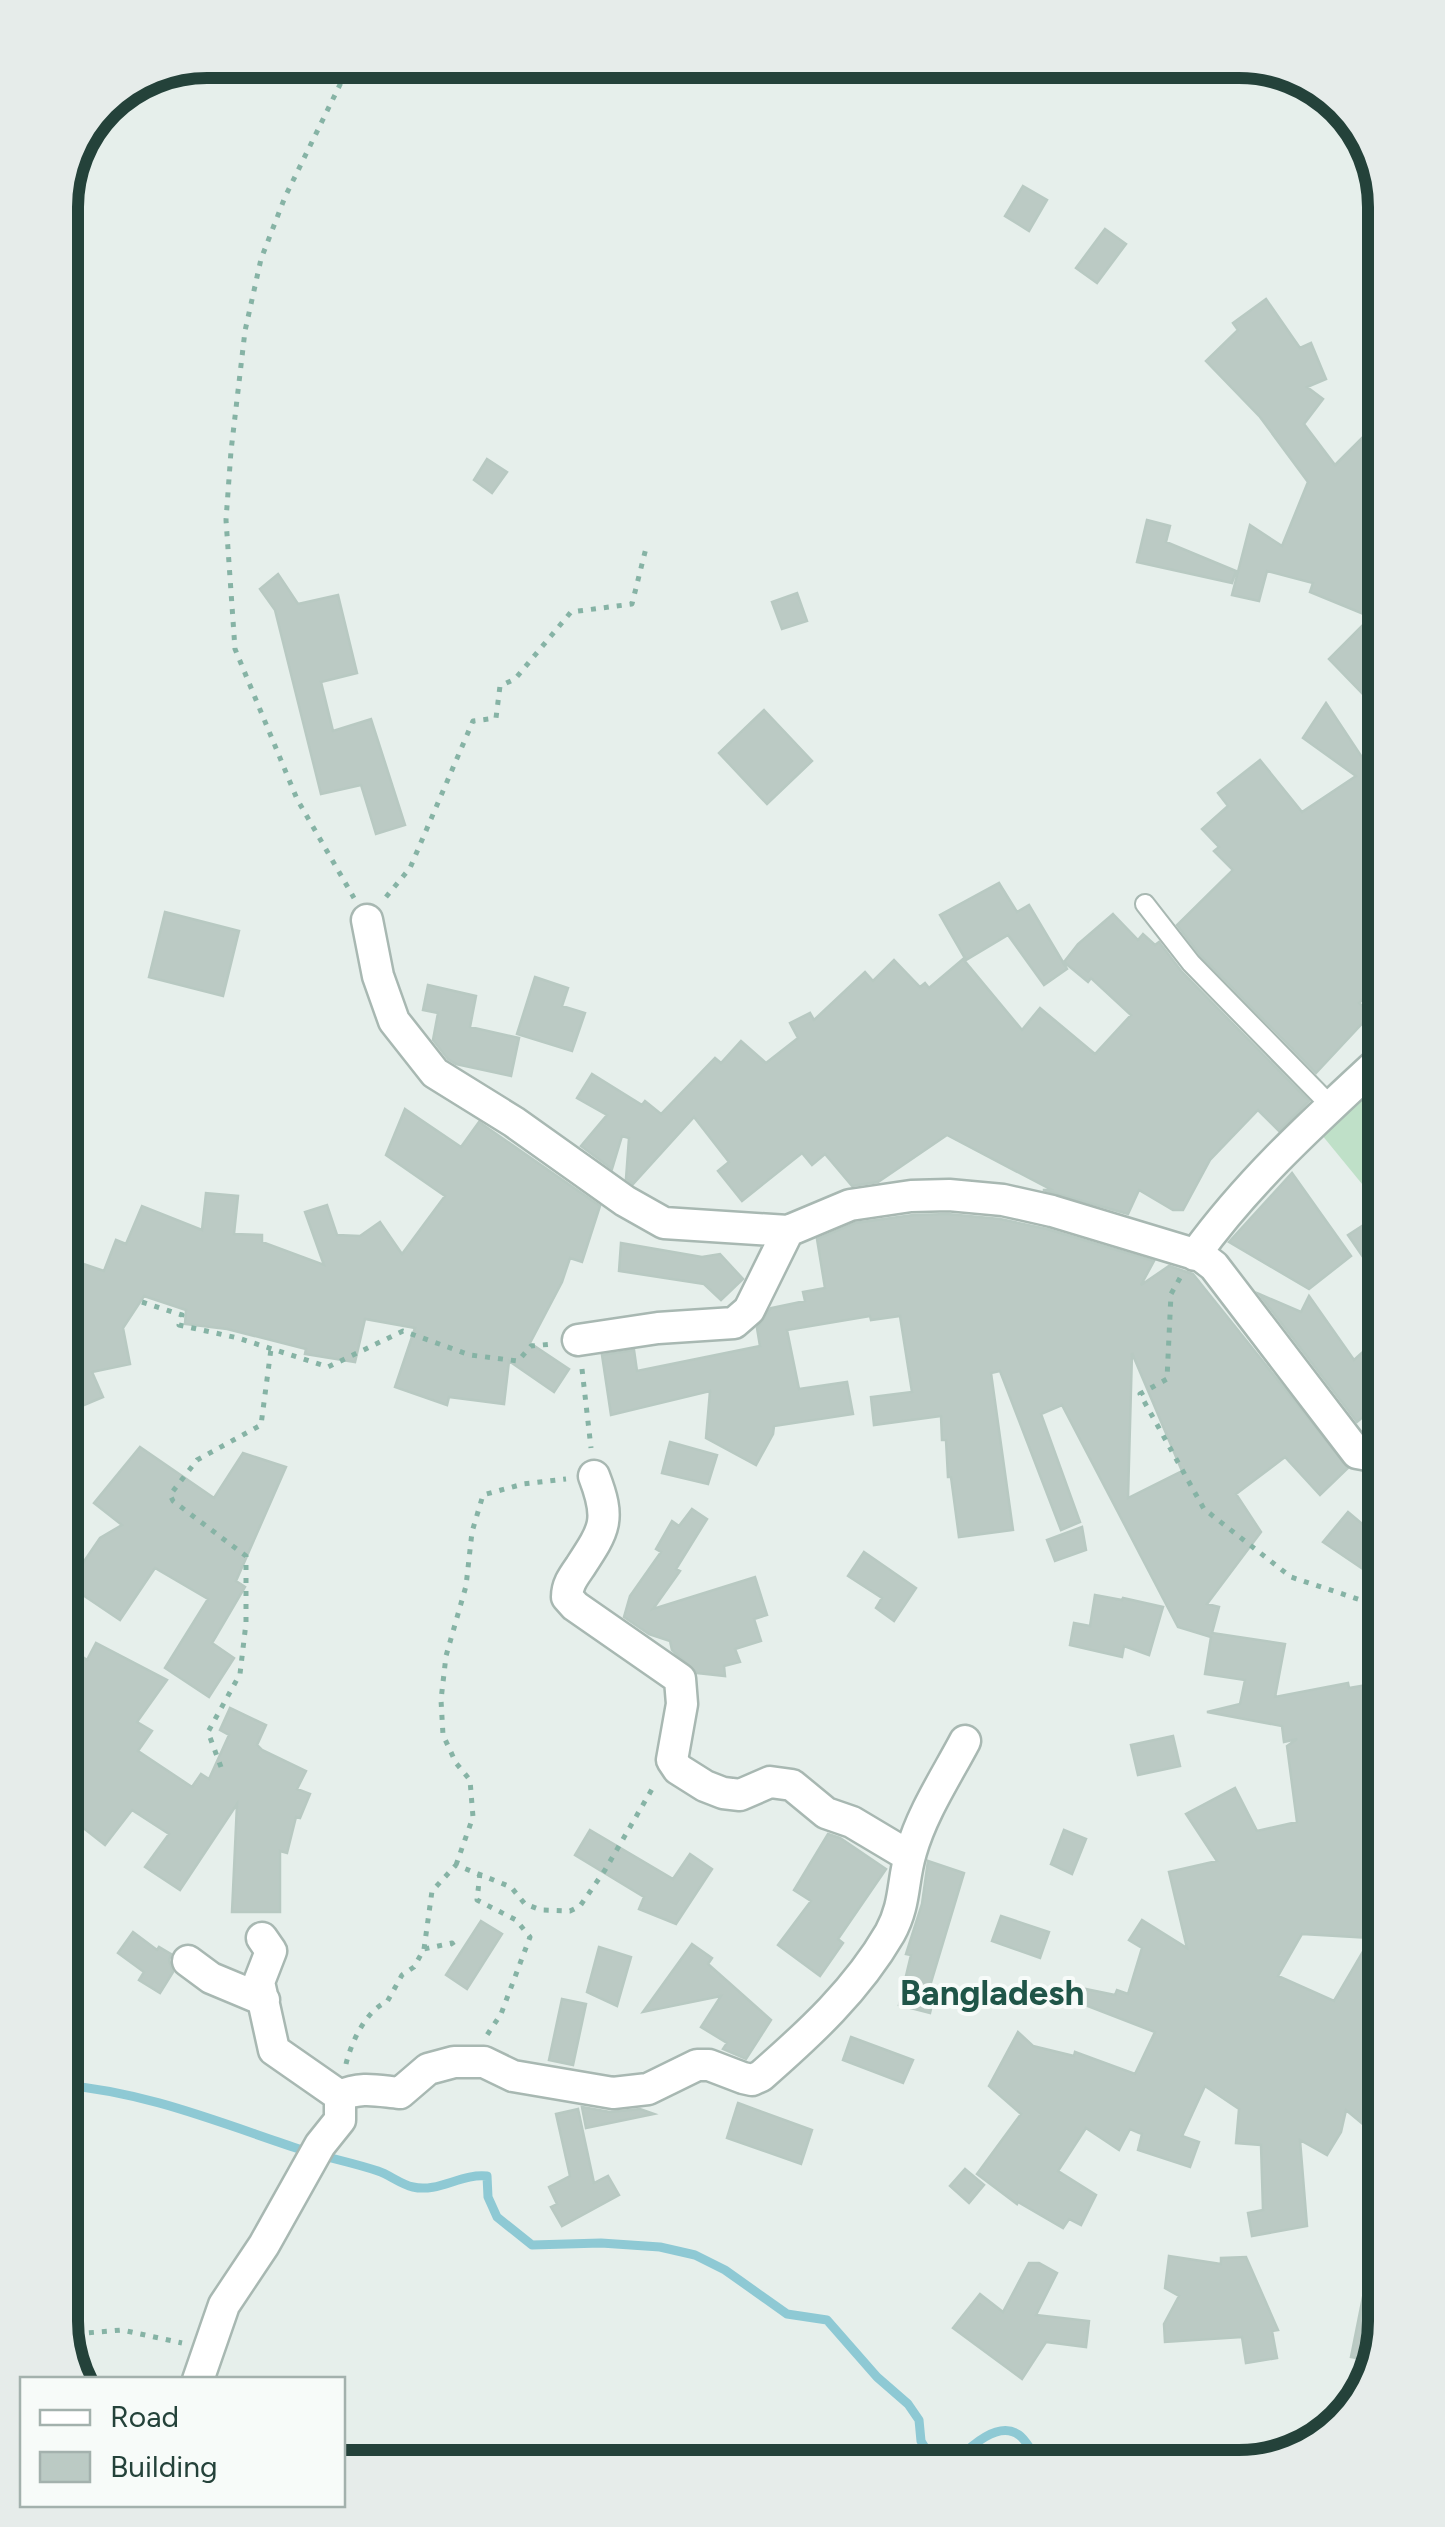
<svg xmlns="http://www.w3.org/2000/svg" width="1445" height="2527" viewBox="0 0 1445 2527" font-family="Figtree,sans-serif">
<rect width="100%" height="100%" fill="#e6efeb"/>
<!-- green -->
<path fill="#bfe0c8" d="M1385,1046V1212L1308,1118Z"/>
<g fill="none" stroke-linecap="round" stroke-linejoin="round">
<!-- stream -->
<path stroke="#8ec9d4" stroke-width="9" d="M60,2085C143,2091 218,2122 296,2148C323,2157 351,2162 378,2171C390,2175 400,2184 413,2187C438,2193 462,2173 487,2176L488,2197L497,2217L532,2245L601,2243L660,2247L695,2255L725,2270L787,2314L827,2320L877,2377L908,2404L919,2420L921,2441L933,2461L952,2464C967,2450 997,2419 1019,2435C1025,2439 1030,2449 1035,2455L1123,2467"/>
</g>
<!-- building -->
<path fill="#bbcac4" stroke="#b8c9c2" stroke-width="2.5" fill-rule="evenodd" d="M1023,186L1047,200L1029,231L1005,216Z
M1105,229L1126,244L1097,283L1076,268Z
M1266,299L1300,348L1311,343L1326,379L1307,387L1323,399L1304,424L1335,465L1385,415V717L1329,659L1371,617L1310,592L1313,583L1267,571L1259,601L1232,595L1250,525L1282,546L1308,482L1260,417L1206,361L1238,330L1233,323Z
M487,459L507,472L492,493L474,480Z
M1147,520L1170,526L1166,542L1236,571L1232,583L1137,562Z
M278,574L298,604L338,595L357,673L321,682L333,731L371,719L405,825L376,834L361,785L321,794L275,610L260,589Z
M797,593L807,621L782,629L772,602Z
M1326,703L1385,792V978L1359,1003L1371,1014L1316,1073L1200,955L1177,925L1233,870L1214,851L1219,847L1202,829L1228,806L1218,793L1260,760L1302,812L1356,776L1303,738Z
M764,710L812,761L767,804L719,753Z
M999,883L1017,912L1029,905L1067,969L1044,985L1008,935L966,960L940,915Z
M165,912L239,931L223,996L149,977Z
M1113,914L1138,940L1143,934L1155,945L1159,942L1182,972L1309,1101L1279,1131L1258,1110L1210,1160L1183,1210H1173L1139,1190L1128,1214L1043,1190L1050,1189L947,1135L878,1182L852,1186L825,1154L812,1165L802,1153L742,1201L718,1171L729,1162L694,1117L633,1184L626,1179L629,1138L622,1136L612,1169L581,1146L607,1115L577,1098L592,1074L642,1105L645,1101L661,1114L715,1058L721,1063L741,1041L766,1063L798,1038L790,1023L810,1013L814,1020L865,972L873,981L894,960L920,987L925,983L929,988L963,959L1022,1030L1040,1008L1095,1054L1131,1015L1091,978L1088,982L1064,962L1078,944Z
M535,977L568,988L562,1006L585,1013L572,1051L517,1034Z
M428,985L476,996L470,1027L519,1038L511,1076L456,1064L448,1059L433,1040L438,1013L423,1010Z
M405,1109L461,1147L479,1122L600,1206L582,1262L570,1258L562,1282L530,1343L569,1369L554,1392L509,1361L504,1404L449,1397L447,1405L395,1387L415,1328L365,1319L355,1362L305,1354L306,1349L227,1329L185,1324L186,1310L144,1296L123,1328L130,1364L92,1372L103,1397L60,1415V1256L104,1271L116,1240L126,1244L142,1206L202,1230L206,1193L238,1196L234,1234L262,1235V1242L324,1265L305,1212L327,1205L337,1235L360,1236L380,1222L402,1254L445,1196L386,1155Z
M1292,1173L1351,1256L1309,1289L1229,1242Z
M1385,1211V1289L1348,1235Z
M948,1214L1000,1219L1047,1229L1154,1261L1141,1285L1169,1266L1193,1274L1348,1468L1320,1495L1285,1457L1236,1494L1261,1532L1207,1604L1219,1607L1212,1633L1285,1644L1275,1697L1348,1683L1349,1688L1373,1684L1383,1752L1370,1754L1385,1838V2099L1364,2125L1346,2110L1341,2132L1327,2155L1300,2140L1307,2226L1252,2236L1248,2213L1263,2210L1261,2145L1236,2143L1239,2109L1205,2086L1182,2136L1199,2142L1190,2167L1138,2150L1142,2134L1130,2129L1119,2150L1086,2128L1058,2171L1096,2195L1081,2225L1069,2219L1063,2228L1018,2202L1017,2204L977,2174L1021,2114L989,2086L1018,2032L1033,2046L1074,2056L1075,2052L1135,2074L1155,2032L1067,1998L1071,1986L1115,1995L1117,1990L1128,1994L1142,1948L1129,1940L1142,1920L1187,1948L1169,1872L1217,1861L1186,1814L1235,1788L1257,1831L1297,1822L1287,1746L1297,1739L1284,1742L1282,1726L1207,1712L1240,1704L1245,1680L1205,1674L1211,1637L1178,1627L1062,1405L1041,1414L1080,1522L1061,1530L1000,1371L991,1373L1013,1530L959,1537L951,1477H948L946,1440H942L941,1416L874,1425L871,1397L912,1392L900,1316L871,1320L870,1316L787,1330L799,1389L847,1382L853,1414L774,1426L773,1434L756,1465L706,1438L710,1391L611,1415L602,1355L634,1350L637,1371L760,1346L757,1328L771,1308L805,1301L803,1292L825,1288L817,1239L855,1223L913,1215ZM1132,1353L1182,1471L1128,1498ZM1302,1934L1371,1938L1334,2001L1278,1976Z
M621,1243L702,1257L720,1254L743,1279L721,1300L704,1284L619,1271Z
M1259,1294L1301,1312L1309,1296L1354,1360L1385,1332V1398L1357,1422Z
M670,1442L717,1455L708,1484L662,1473Z
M140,1447L214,1498L243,1453L286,1467L236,1581L245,1587L212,1643L234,1658L209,1697L165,1668L208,1599L155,1568L120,1620L68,1585L100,1538L122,1525L94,1503Z
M692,1509L707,1519L676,1569L680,1571L653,1609L755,1577L767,1615L754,1619L761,1641L735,1649L740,1662L724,1666L725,1676L697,1673L672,1650L670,1641L649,1634L624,1617L630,1596L661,1552L656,1549L672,1521L679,1526Z
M1348,1512L1385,1543V1584L1323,1542Z
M1082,1527L1086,1550L1055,1561L1047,1540Z
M864,1552L916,1588L894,1621L876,1608L882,1598L848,1576Z
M1095,1595L1122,1600L1123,1598L1163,1607L1149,1655L1124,1646L1122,1657L1070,1645L1074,1623L1090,1626Z
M60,1641L87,1660L96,1643L167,1680L137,1722L152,1731L138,1751L192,1787L201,1774L209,1779L229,1735L220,1730L230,1708L266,1725L257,1745L262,1750L306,1771L297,1789L310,1794L300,1818L296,1817L287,1853L280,1851V1912H232L237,1804L180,1890L145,1867L169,1834L132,1810L105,1845L72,1819L78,1811L60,1801Z
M1173,1736L1180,1766L1138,1775L1131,1745Z
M590,1830L673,1879L690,1854L712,1869L676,1924L639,1909L644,1897L575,1855Z
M1064,1830L1086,1839L1072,1874L1051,1864Z
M828,1834L840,1838L886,1869L838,1939L843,1943L820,1976L778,1945L811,1901L794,1890Z
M928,1861L964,1873L930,1986L936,1988L930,2013L899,2005L911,1955L906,1954L922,1904Z
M1001,1916L1049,1932L1040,1958L992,1941Z
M481,1921L502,1934L467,1989L446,1975Z
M133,1932L157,1950L159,1947L171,1954L169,1960L173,1972L160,1993L139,1980L144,1972L118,1953Z
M692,1944L712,1958L708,1964L771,2020L746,2059L723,2049L727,2043L701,2027L721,1996L643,2012Z
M599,1947L631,1957L617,2006L587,1992Z
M562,1999L586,2004L573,2065L549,2060Z
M851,2037L913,2060L903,2083L843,2060Z
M738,2103L812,2130L801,2164L727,2138Z
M582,2107L610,2112L640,2109L654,2114L586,2128Z
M578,2109L594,2183L608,2176L619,2195L562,2226L551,2207L557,2204L549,2187L570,2176L556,2114Z
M965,2169L984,2185L969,2203L950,2186Z
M1374,2242L1385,2243V2321L1373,2361L1351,2357Z
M1169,2256L1221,2264V2258L1246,2257L1278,2330L1272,2331L1277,2358L1246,2363L1242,2337L1165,2342L1164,2324L1179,2296L1165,2288Z
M1029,2263H1039L1057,2273L1036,2315L1089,2321L1086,2347L1046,2342L1022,2379L953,2328L980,2294L1003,2312Z"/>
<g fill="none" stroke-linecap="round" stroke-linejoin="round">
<defs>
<path id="service" d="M1145,904L1191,963L1331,1106"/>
<path id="minor" d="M367,920L378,976L394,1021L435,1073L514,1122L625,1201L664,1223L788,1231
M1195,1255C1250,1179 1317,1119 1385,1056
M578,1340L658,1328L734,1323L749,1310L788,1231L850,1205L911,1196L949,1195L1003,1200L1052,1211L1201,1256L1214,1266L1357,1453L1368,1455L1385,1442
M594,1476C611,1520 605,1529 580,1567C573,1577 567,1585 567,1597L575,1606L680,1679L682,1704L672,1760L678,1769L705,1786L723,1793L740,1795L770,1782L792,1785L826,1813L852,1822L909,1856
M262,1938L271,1951L259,1982L274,2050L340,2096
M188,1961L211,1978L264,2000
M198,2380L224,2305L264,2245L320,2145L340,2120V2096C361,2086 378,2091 400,2093L428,2069L454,2062H484L513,2076L613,2093L648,2089L697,2065H709L743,2078L752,2080L761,2076C810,2033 857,1990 890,1933C906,1904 902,1881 911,1852C922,1813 946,1777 965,1741"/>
</defs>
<!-- service casing -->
<use href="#service" stroke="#a8b8b2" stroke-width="22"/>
<!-- minor casing -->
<use href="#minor" stroke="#a8b8b2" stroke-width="35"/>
<!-- path -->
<path stroke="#86b3a5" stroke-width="5" stroke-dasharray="5 8" stroke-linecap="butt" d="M352,60L285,197L261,259L245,331L231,451L226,520L235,649L297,799L354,898
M386,897L410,868L473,721L496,718L500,686L515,679L571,612L632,604L646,548
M1180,1278L1171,1294L1167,1379L1140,1394L1204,1509L1291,1577L1385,1608
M142,1302L182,1315L179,1325L238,1338L328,1367L403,1331L470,1355L518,1361L531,1346L552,1344
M582,1369L591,1448
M221,1767L208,1732L240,1674L246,1623V1556L173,1501L170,1495L197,1460L261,1425L271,1349
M456,1865L473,1817L470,1780L456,1763L443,1735L441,1700L446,1656L466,1586L472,1532L483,1495L523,1484L566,1479
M480,1873L477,1900L516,1920L530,1937L501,2014L487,2035
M424,1949L432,1891L456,1865L511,1887L525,1904L541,1910L570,1911L580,1906L605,1870L655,1784
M346,2064C351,2043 366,2010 387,2002L402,1975L414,1967L424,1949L452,1943L458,1952
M63,2335L122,2330L182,2343"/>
<!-- service -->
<use href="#service" stroke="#fff" stroke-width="18"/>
<!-- minor -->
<use href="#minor" stroke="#fff" stroke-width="30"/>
</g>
<g text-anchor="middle" stroke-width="8" stroke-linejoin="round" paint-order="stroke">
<!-- quarter labels -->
<g font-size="35" font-weight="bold" fill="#1f5548" stroke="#f7fbf9">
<text x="992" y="2005">Bangladesh</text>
</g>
</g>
<!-- crop -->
<path d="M0 0H1445V2527H0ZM207 78H1239A129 129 0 0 1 1368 207V2321A129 129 0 0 1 1239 2450H207A129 129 0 0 1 78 2321V207A129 129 0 0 1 207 78Z" fill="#e6ecea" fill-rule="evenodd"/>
<path fill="none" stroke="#24423a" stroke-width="12" d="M207 78H1239A129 129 0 0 1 1368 207V2321A129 129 0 0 1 1239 2450H207A129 129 0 0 1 78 2321V207A129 129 0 0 1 207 78Z"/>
<!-- legend -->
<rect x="20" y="2377" width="325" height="130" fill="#f7fbf9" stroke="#a3b1ad" stroke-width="2.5"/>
<rect x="40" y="2410" width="50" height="15" fill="#ffffff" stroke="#a3b1ad" stroke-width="2.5"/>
<text x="110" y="2427" font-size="30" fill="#24423a">Road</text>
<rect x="40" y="2452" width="50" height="30" fill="#bbcac4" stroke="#a3b1ad" stroke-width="2.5"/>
<text x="110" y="2477" font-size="30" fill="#24423a">Building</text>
</svg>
